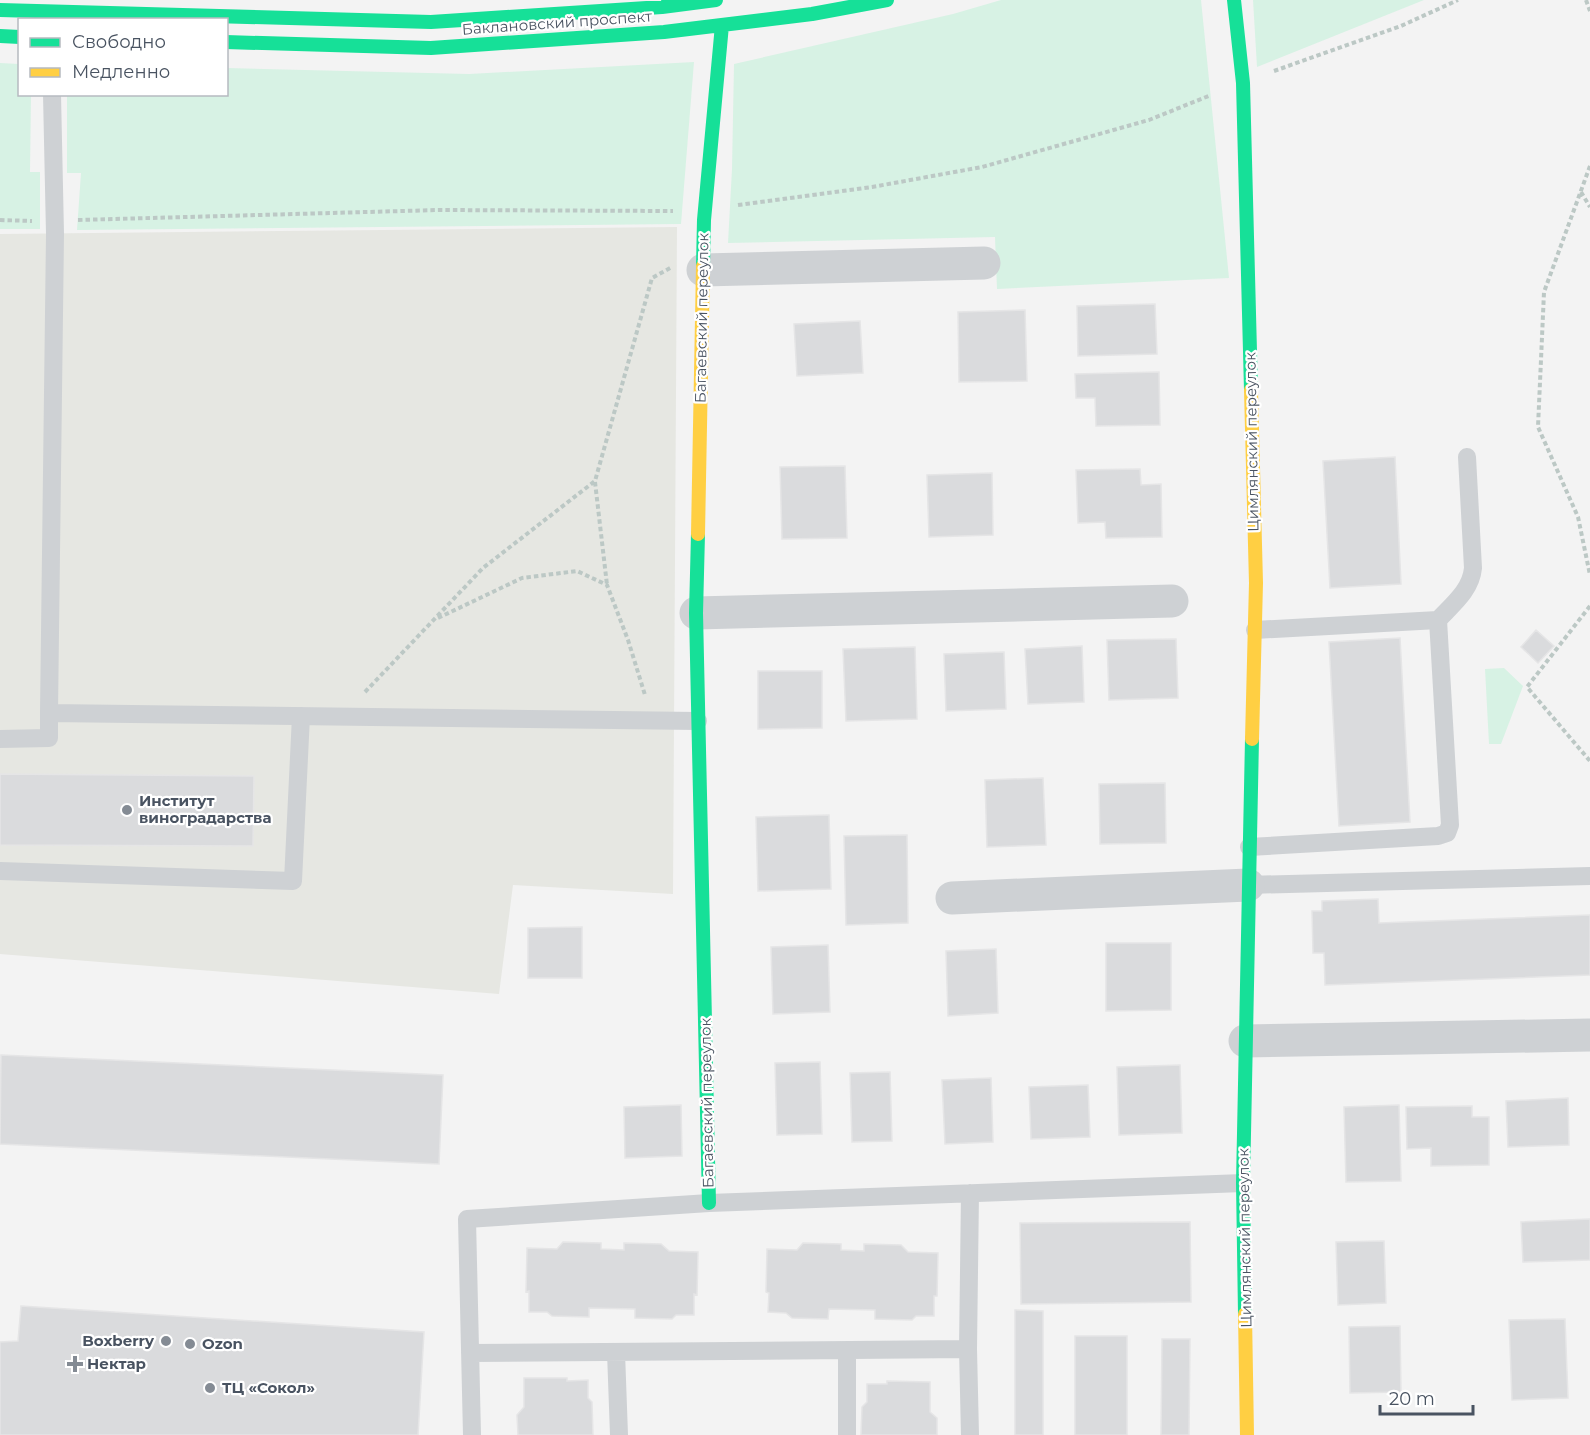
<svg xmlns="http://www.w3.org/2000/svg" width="1590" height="1435" viewBox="0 0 1590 1435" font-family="Montserrat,sans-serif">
<rect width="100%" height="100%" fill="#f3f3f3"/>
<!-- commercial -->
<path fill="#e6e7e2" d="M677,227L673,894L513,885L499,994L0,954V234Z"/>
<!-- green -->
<path fill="#d7f2e4" d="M1001,0H1201L1229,278L997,289L995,237L728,243L732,169L734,64L953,14Z
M1253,0H1424L1257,67Z
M694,62L681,224L77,230L81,173H67V95L226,94L227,68L469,74Z
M0,63L19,64L20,94L31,95L30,172H40V229H0Z
M1504,668L1523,686L1501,744H1489L1485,669Z"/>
<!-- building -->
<path fill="#dadbdd" stroke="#e5e5e6" stroke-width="1.5" d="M1155,304L1157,354L1078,356L1077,306Z
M1025,310L1027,381L959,382L958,312Z
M860,321L863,373L797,376L794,324Z
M1159,372L1160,425L1096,426L1095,398H1076L1075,374Z
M1395,457L1401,584L1330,588L1323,461Z
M845,466L847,538L782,539L780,467Z
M1140,469L1141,485L1161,484L1162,537L1106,538L1105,522L1078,523L1076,470Z
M992,473L993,535L929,537L927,475Z
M1536,630L1554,646L1538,663L1521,647Z
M1400,638L1410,822L1339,826L1329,642Z
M1176,639L1178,698L1109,700L1107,640Z
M1082,646L1084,702L1028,704L1025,649Z
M915,647L917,719L846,721L843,649Z
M1004,652L1006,709L946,711L944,654Z
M758,671H822V728L758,729Z
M0,774L254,776L253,846L0,845Z
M1043,778L1046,845L987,847L985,780Z
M1165,783L1166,843L1100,844L1099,784Z
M829,815L831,889L758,891L756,817Z
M907,835L908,923L846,925L844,836Z
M1378,899L1379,923L1590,915V975L1325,985L1324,953H1313L1312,911H1322V901Z
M582,927V978H528V928Z
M1106,943H1171V1010L1106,1011Z
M828,945L830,1012L773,1014L771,947Z
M996,949L998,1013L948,1016L946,951Z
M1,1055L443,1075L439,1164L0,1144Z
M820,1062L822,1134L777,1135L775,1063Z
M1180,1065L1182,1133L1119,1135L1117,1067Z
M890,1072L892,1141L852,1142L850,1073Z
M991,1078L993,1142L945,1144L942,1080Z
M1088,1085L1090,1137L1031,1139L1029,1087Z
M1568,1098L1569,1145L1508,1147L1506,1101Z
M681,1105L682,1156L625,1158L624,1107Z
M1399,1105L1401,1181L1346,1182L1344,1107Z
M1472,1106V1117H1489V1165L1431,1166V1148L1407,1149L1406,1107Z
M1590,1219V1260L1523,1262L1521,1222Z
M1190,1222L1191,1302L1021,1304L1020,1223Z
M1384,1241L1386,1303L1338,1305L1336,1242Z
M563,1242L601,1243V1249L624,1250V1243L661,1244L669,1251L698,1252L697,1295L694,1294V1315H676L672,1319L635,1318V1309L589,1308V1317L552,1316L547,1312H529V1291L526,1292L527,1248L557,1249Z
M803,1243L841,1244V1250L864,1251V1244L901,1245L908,1252L938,1253L937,1296H934V1316H916L912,1320L875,1319V1310L829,1309L828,1319L792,1318L786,1313L768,1312L769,1293L766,1292L767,1249L797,1250Z
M21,1306L424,1332L418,1435H0V1342L18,1341Z
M1015,1310L1043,1311V1435H1015Z
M1565,1319L1568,1398L1512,1400L1509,1320Z
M1400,1326L1401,1392L1350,1393L1349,1327Z
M1075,1336H1127V1435H1075Z
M1162,1339H1190L1189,1435H1161Z
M524,1378H567V1381L588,1380V1398L592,1402L593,1435H518L517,1415L524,1407Z
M887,1381L930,1382V1412L937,1418V1435H861L862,1407L867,1402V1384H887Z"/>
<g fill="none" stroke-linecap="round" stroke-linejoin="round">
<!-- path -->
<path stroke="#bcc8c5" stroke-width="4" stroke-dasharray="4.5 3" stroke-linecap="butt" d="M1586,0L1590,11
M1274,71L1401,26L1458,0
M1590,166L1544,292L1538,427L1578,517L1590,575
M1581,192L1590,207
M738,205L872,187L982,167L1149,120L1211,95
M0,220L32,221
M78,220L438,210L673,211
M595,482L607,585
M1590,606L1527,687L1590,761
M438,618L522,578L577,571L607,585L628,640L645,695
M365,692L483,568L595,481L652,278L672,267"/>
<!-- lane -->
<path stroke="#ced1d4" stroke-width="18" d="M52,94L55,234L49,713L698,721
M1438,620C1453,604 1471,590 1473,568L1467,457
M0,739L49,738V713
M1249,847L1438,836L1447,833L1450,825L1438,620L1255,630
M0,871L293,881L301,716
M1248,885L1590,876
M968,1349L970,1435
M847,1350V1435
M616,1352L619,1435
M470,1353L968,1349L970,1193
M472,1435L467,1219L709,1203L1243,1183"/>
<!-- street -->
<path stroke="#ced1d4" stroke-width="33" d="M703,270L984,263
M696,613L1172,601
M952,898L1248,885
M1245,1041L1590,1035"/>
<!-- fast -->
<path stroke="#16e098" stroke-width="14" d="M1234,0L1243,83L1251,390
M0,10L431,22L662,7L716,0
M0,36L20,37
M226,42L431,48L664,32L812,14L887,0
M703,266L704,220L722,25
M698,534L696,613L709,1203
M1245,1314L1243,1183L1252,739"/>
<!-- slow -->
<path stroke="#ffcf43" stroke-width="14" d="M1251,390L1256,583L1252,739
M698,534L703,266
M1245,1314L1247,1435"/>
</g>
<!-- markers -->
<g fill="#848b94" stroke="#fff" stroke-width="2">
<circle cx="127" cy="810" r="6"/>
<circle cx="166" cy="1341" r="6"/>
<circle cx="190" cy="1344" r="6"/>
<path d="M72 1355h6v6h6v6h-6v6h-6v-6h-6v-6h6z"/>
<circle cx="210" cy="1388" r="6"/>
</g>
<g text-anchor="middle" stroke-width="4.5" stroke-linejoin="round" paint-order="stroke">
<!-- street labels -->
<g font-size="15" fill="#495361" stroke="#fff">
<text transform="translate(557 23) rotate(-4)" y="5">Баклановский проспект</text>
<text transform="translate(702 318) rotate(-89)" y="5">Багаевский переулок</text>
<text transform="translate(1252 442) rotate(-91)" y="5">Цимлянский переулок</text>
<text transform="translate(707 1103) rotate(-91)" y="5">Багаевский переулок</text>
<text transform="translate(1245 1238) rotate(-91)" y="5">Цимлянский переулок</text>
</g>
<!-- poi labels -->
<g font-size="15" font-weight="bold" fill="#495361" stroke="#fff" text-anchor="start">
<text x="139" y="806">Институт<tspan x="139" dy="17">виноградарства</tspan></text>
<text x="154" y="1346" text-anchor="end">Boxberry</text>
<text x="202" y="1349">Ozon</text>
<text x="87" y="1369">Нектар</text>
<text x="222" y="1393">ТЦ «Сокол»</text>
</g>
</g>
<!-- legend -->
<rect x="18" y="18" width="210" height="78" fill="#ffffff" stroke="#b6bac0" stroke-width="1.5"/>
<rect x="30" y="38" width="30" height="9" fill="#16e098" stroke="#b6bac0" stroke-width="1.5"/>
<text x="72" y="48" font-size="18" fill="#495361">Свободно</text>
<rect x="30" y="68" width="30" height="9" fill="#ffcf43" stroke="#b6bac0" stroke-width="1.5"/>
<text x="72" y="78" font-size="18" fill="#495361">Медленно</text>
<!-- scale -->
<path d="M1380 1405v9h93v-9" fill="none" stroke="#495361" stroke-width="3"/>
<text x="1389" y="1405" font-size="18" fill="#495361" stroke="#ffffff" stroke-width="4.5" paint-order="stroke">20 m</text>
</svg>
